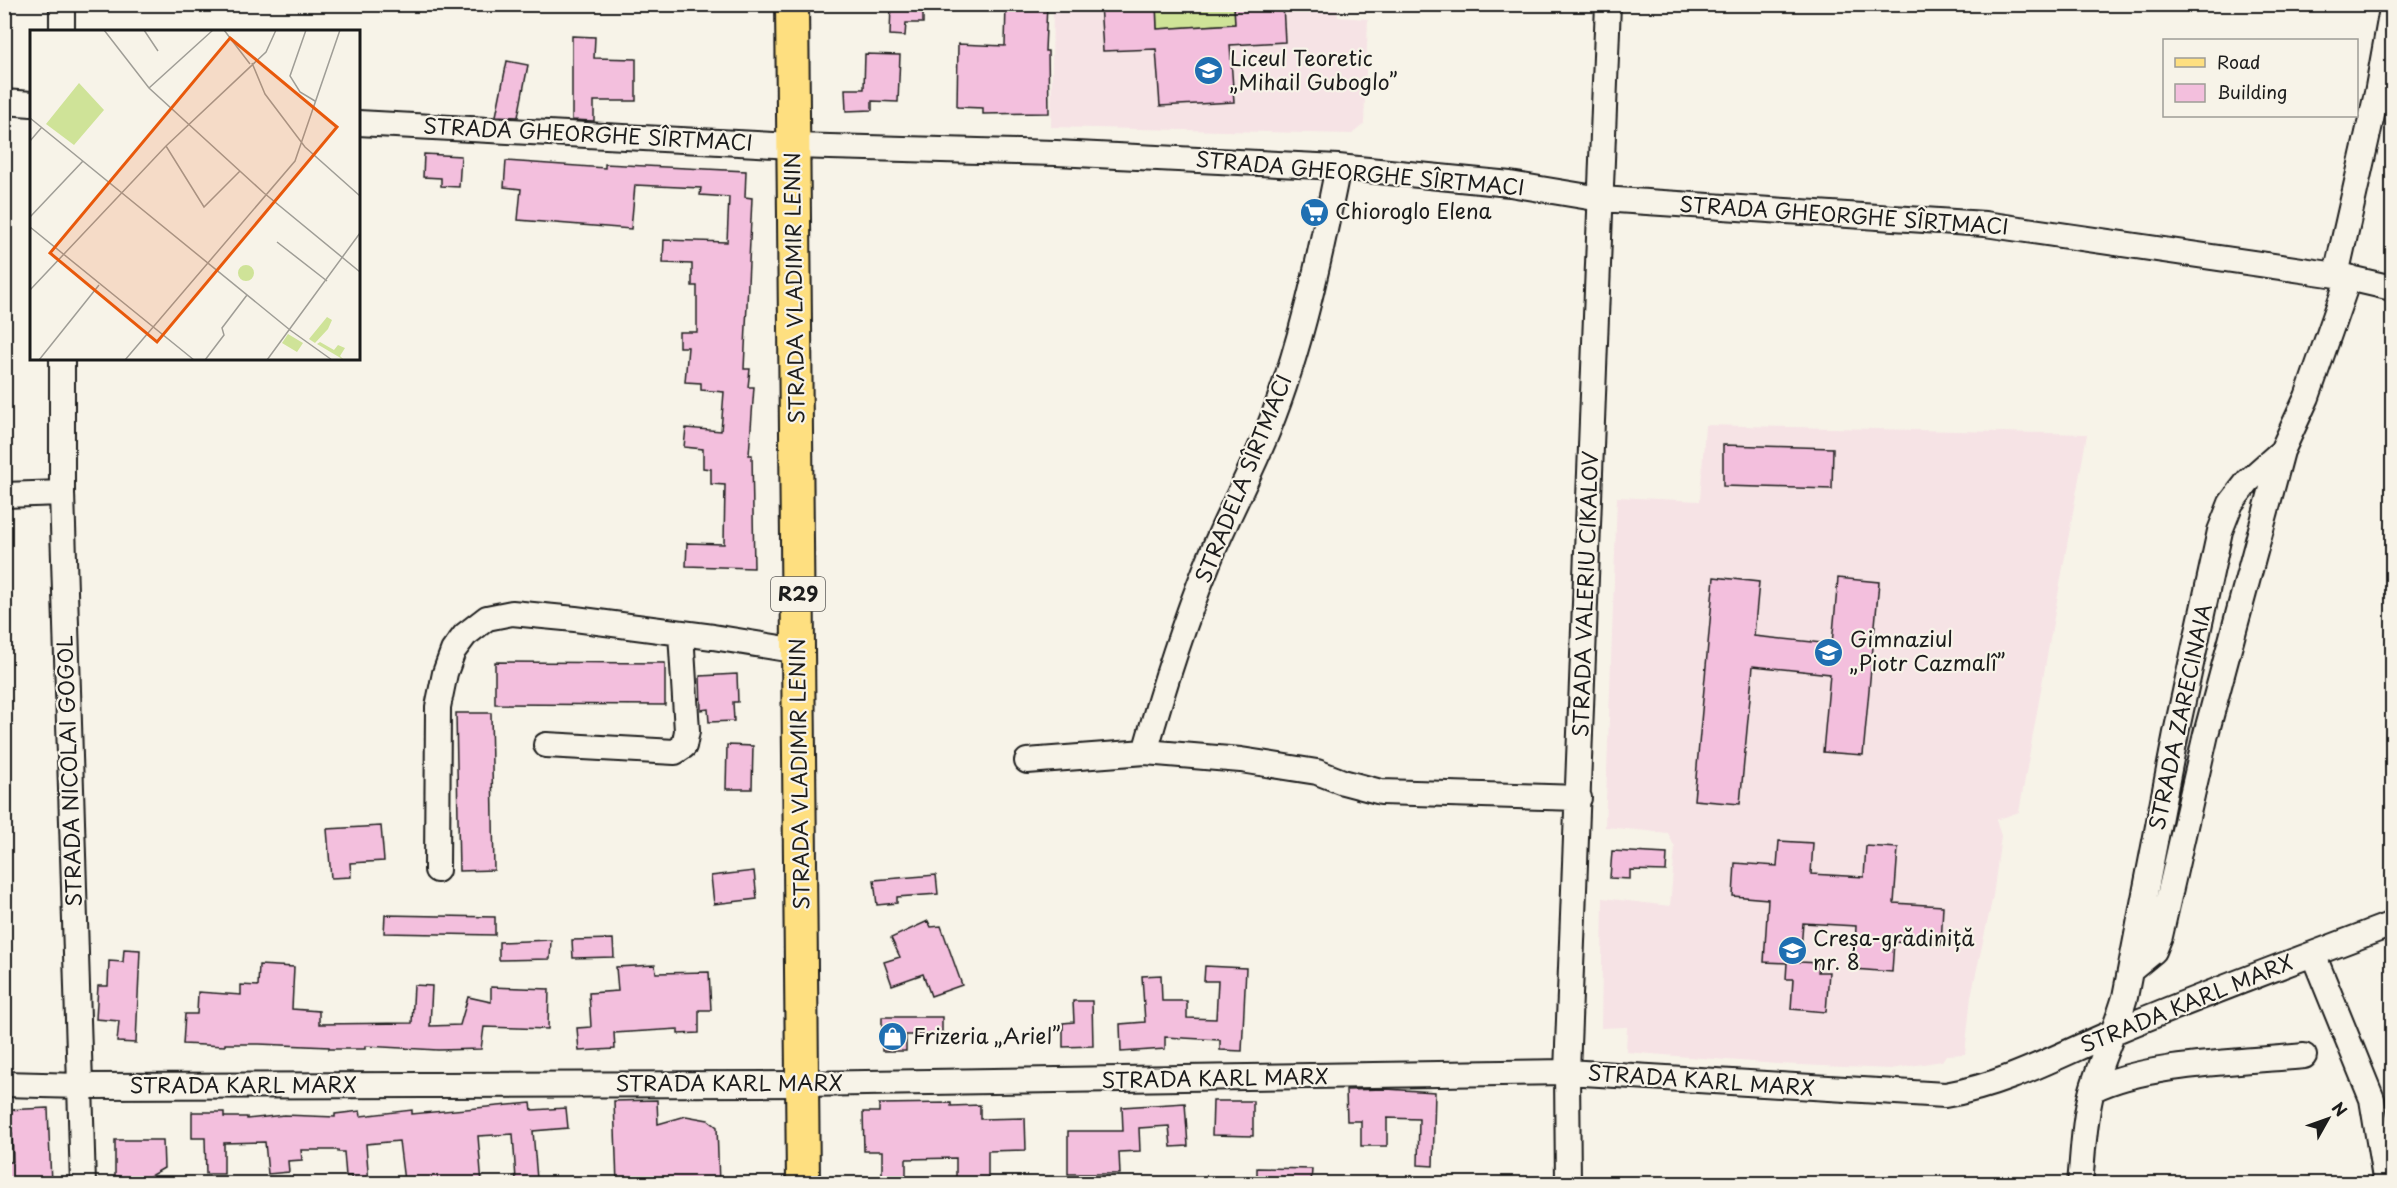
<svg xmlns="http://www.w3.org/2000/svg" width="2397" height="1188" viewBox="0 0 2397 1188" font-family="'Playpen Sans',sans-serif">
<rect width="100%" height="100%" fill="#f7f3e8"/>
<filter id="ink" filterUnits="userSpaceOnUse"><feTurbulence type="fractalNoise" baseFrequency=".0167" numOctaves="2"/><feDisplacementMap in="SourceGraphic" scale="12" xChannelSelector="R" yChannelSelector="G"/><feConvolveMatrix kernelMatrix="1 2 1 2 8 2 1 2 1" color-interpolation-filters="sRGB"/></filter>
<g filter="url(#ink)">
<!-- built -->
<path fill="#f6e3e5" d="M1337,4L1338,17L1368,19L1364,124L1352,134L1051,127L1053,5Z
M1705,425L2087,434L2019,812L1996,820L2001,836L1993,896L1971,996L1965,1054L1946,1055L1942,1061L1891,1069L1777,1064L1626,1052L1627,1027L1601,1028L1603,898L1670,906L1675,848L1668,833L1605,827L1617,497L1700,501Z"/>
<!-- green -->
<path fill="#cfe398" stroke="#76805a" stroke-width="1.5" d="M1156,5H1234L1235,24L1157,29Z"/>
<!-- building -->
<path fill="#f3bfdd" stroke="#1c1c1c" stroke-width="1.5" d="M891,4H923V23H906L905,36L890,35Z
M1006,4H1047L1045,51H1048L1049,113L983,114V108L957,107L958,44L1005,46Z
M1100,4H1156L1157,29L1235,24L1234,4H1283L1285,42L1230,45L1234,102L1160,106L1156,49L1103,51Z
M572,36L595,37L594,58L636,59V101H594V121L572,120Z
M865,54L900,55L898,102L872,101V110L846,111L845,89H864Z
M507,61L528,65L518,117L496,116Z
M424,154L461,156L459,187L441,186V178L423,177Z
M506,161L605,168V164L746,171L745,197L752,198L744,369H750L748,387H754L749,455H752L754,568L686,566L687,543L724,544L725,485L711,484V469L703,468V449L684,447L686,428L721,431L724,392L701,390V383L685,382L688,347H679V332H697V286H692V264L663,263L664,240L727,242L729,197L700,195L701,188L635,185L631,229L518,220L521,189L504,187Z
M1723,445L1833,448L1832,489L1723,486Z
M1714,577L1759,582L1754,636L1832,644L1838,578L1879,582L1863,755L1823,752L1830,674L1753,666L1740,804L1694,800Z
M495,662L665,663V705L495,704Z
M737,674L738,702H733L734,721L709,722L708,709L701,710L700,676Z
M456,713H491L494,870L459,871Z
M727,745L753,746L752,789H726Z
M381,826L384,861L350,863L351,877L331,878L327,829Z
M1779,841L1813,843L1811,874L1864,877L1866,846L1898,848L1894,903L1943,906L1941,945L1894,942L1892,972L1854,969L1856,926L1803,923L1800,962L1819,963L1818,972H1829L1826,1012L1791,1009L1793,979H1786L1787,963L1764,962L1768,899L1733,896L1735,863L1777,866Z
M1612,851L1667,854L1666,871L1630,870V879L1610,878Z
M754,871L757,899L714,904L711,876Z
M936,875L938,894L897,897V903L877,905L874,880Z
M385,915L495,917V935L384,933Z
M928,921L931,927L941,926L962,985L931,996L923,974L892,985L884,962L900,957L891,938Z
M613,939L614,957L573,958L572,940Z
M551,940L550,959L499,960V942Z
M124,949L140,950L136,1043L117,1042L119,1021L96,1019L98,986H108L109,961L123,962Z
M259,965L294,967L292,1009L319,1011V1024L412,1023L414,985L432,986L430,1026L460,1025L468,997L491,1002V987L549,989L548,1029L484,1027L481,1049L438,1050L365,1046V1049H329V1047L259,1044H225V1046L183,1044L185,1014H197L198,992L241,995V985L258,986Z
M655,965L656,973L709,972L711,1010H699V1033L678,1034V1029L614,1033L615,1049L579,1051L577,1028L591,1027L589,993L618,991L616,967Z
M1205,966L1246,968L1242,1051L1220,1050V1040L1165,1037V1049L1121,1052L1120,1024L1145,1022L1142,976L1161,975L1162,1001H1187V1018L1216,1019L1218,981H1204Z
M1073,1001H1092L1093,1046L1063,1047V1023L1074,1022Z
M882,1017H942V1035H906V1051H882Z
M1386,1089L1435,1092L1433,1166L1418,1165L1419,1119L1387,1118V1146H1361V1121H1347L1346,1090Z
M657,1100L658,1124L686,1116L708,1120L717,1127L719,1184H617L614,1101Z
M1213,1101H1253V1136L1212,1135Z
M531,1103L532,1110L566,1108L568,1128L533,1131L537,1179L516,1180L513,1134L478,1136L482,1184H424L423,1179L404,1181L399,1141L366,1144L369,1184H352L351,1176H346L344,1152H338V1150H301L302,1160L288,1161L289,1172L268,1174L265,1142L224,1143V1174H206L205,1138H192V1112H224V1117H247V1119L284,1115L335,1117V1114L360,1111L361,1116L412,1110V1114Z
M951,1103V1106L980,1105V1119L1025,1118L1026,1150L988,1151V1184H956V1158L906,1159V1182H882V1151H864L863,1112H879V1104Z
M1185,1103L1188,1146L1171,1147L1169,1126L1139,1128L1140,1151L1119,1152L1120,1174H1068V1131H1123L1122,1107Z
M48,1108L51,1184H4V1162H13L12,1133H4V1110Z
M115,1140H163L164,1168L145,1179L115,1176Z
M1257,1168L1312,1169L1311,1184H1257Z"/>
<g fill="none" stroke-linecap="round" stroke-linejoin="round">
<defs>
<path id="minor" d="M62,4V32
M4,102L32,104
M358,123L793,146L1056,153L1338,167L1510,184L1601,199L1985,224L2336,275L2392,288
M2336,275L2377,93L2392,9
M62,358V493L83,1184
M4,495L62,493
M546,745L675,752L684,746L687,731L681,633
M1145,752C1163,688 1183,625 1208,563C1226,518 1250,475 1268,430C1302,346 1320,256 1338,167
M1027,761L1145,752L1241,760L1317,772L1343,782L1381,792L1579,798
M437,870L438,707L445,673L453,651L465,635L487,618L512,613L575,619L713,637L799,651
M2313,954L2372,1099L2386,1184
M2131,970L2154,951L2160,936L2206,734L2282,451
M4,1084L80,1086L802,1084L1567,1072L1945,1095C2006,1085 2059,1055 2116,1031C2207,993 2300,959 2392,924
M2092,1090C2145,1063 2243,1062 2304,1056
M1568,1184L1567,1072L1608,4
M2080,1184C2083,1153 2084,1120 2092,1090C2101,1059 2116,1029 2125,997L2176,733L2220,531L2231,503L2248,481L2282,451L2307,397L2349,277"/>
<path id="major" d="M792,4L803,1184"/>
</defs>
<!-- minor casing -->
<use href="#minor" stroke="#1c1c1c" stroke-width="28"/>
<!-- major casing -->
<use href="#major" stroke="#1c1c1c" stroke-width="36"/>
<!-- minor -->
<use href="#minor" stroke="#f7f3e8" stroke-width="24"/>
<!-- major -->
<use href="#major" stroke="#fedf80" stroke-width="32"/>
</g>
</g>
<!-- icons -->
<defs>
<symbol id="school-disc" viewBox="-11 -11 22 22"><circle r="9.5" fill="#1f6fb2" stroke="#f7f3e8"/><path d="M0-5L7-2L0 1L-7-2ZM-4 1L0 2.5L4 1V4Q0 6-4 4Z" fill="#fff"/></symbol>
<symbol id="supermarket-disc" viewBox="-11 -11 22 22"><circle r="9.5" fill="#1f6fb2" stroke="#f7f3e8"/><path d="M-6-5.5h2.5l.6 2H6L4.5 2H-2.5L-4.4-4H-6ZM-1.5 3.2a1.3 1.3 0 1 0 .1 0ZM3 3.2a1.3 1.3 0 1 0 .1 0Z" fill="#fff"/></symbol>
<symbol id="shop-disc" viewBox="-11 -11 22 22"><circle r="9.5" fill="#1f6fb2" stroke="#f7f3e8"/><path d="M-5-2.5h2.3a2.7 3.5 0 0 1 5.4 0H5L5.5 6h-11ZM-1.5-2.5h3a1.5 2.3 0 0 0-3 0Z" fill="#fff"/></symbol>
</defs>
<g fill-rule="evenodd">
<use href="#school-disc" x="1192" y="54" width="33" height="33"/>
<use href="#supermarket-disc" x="1298" y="196" width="33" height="33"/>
<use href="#school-disc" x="1812" y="636" width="33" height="33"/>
<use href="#school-disc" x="1776" y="934" width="33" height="33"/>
<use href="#shop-disc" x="876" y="1020" width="33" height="33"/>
</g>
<g text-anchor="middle" stroke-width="4.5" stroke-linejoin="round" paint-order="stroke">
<!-- shield labels -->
<rect fill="#f7f3e8" stroke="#5e5c59" stroke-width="1.5" x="771" y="577" width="54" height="34" rx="4.5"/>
<g font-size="20" font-weight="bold" fill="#1c1c1c">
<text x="798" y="601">R29</text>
</g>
<!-- poi labels -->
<g font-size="21" fill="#1c1c1c" stroke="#f7f3e8" text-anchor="start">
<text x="1230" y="66">Liceul Teoretic<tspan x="1230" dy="24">„Mihail Guboglo”</tspan></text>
<text x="1335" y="219">Chioroglo Elena</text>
<text x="1850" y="647">Gimnaziul<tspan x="1850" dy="24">„Piotr Cazmalî”</tspan></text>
<text x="1813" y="946">Creșa-grădiniță<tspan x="1813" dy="24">nr. 8</tspan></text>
<text x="913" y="1044">Frizeria „Ariel”</text>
</g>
<!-- street labels -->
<g font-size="21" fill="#1c1c1c" stroke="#f7f3e8">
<text transform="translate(588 135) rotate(3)" y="7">STRADA GHEORGHE SÎRTMACI</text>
<text transform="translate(1360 174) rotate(5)" y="7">STRADA GHEORGHE SÎRTMACI</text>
<text transform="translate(1844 216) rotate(4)" y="7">STRADA GHEORGHE SÎRTMACI</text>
<text transform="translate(795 288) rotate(-91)" y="7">STRADA VLADIMIR LENIN</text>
<text transform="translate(1244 479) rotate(-68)" y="7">STRADELA SÎRTMACI</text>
<text transform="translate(1586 594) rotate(-88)" y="7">STRADA VALERIU CIKALOV</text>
<text transform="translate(2181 717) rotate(-78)" y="7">STRADA ZARECINAIA</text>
<text transform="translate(70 771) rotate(-92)" y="7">STRADA NICOLAI GOGOL</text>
<text transform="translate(800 774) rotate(-91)" y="7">STRADA VLADIMIR LENIN</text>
<text transform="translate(2187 1004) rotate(-22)" y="7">STRADA KARL MARX</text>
<text transform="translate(1215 1079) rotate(-1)" y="7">STRADA KARL MARX</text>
<text transform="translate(1701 1081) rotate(4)" y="7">STRADA KARL MARX</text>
<text x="729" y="1091">STRADA KARL MARX</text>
<text x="243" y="1093">STRADA KARL MARX</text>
</g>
</g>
<!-- overview -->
<g transform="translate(30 30)">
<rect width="330" height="330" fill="#f7f3e8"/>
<path d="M49,53L74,80L44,115L16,94ZM208 243a8 8 0 1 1 16 0a8 8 0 1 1-16 0ZM297,287L302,290L298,299L285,313L279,309ZM258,304L273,313L267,322L252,313ZM290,312L304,320L308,315L315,318L310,326L314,330L287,314Z" fill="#cfe398"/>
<path fill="none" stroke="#9f9d96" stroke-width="1.5" d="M74,0L119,58L234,163L330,242M114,0L128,21M194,0L220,34M276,0L260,46L270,62L285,71M222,33L235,64L275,117L330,166M119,58L183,0M0,88L260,300L302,330M0,111L12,97M136,116L174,177L210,141M0,187L53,131M0,197L164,330M247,212L297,251M0,260L136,116L236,22L246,0M9,330L69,255M95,330L265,131L310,0M175,330L194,305L192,298L217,265M237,330L330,203"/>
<path fill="#e8590c" fill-opacity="0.15" stroke="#e8590c" stroke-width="3" d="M200,8L307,97L127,312L20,223Z"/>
<rect width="330" height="330" fill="none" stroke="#1c1c1c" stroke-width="3"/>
</g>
<!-- margin -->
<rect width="2397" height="1188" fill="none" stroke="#f7f3e8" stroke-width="24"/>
<rect x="12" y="12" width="2373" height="1164" fill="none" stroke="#1c1c1c" stroke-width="2" filter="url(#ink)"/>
<!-- legend -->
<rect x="2163" y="39" width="195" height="78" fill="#f7f3e8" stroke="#9f9d96" stroke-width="1.5"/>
<rect x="2175" y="58" width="30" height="9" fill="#fedf80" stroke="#9f9d96" stroke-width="1.5"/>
<text x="2217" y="69" font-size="18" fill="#1c1c1c">Road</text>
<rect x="2175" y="84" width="30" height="18" fill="#f3bfdd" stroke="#9f9d96" stroke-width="1.5"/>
<text x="2217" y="99" font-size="18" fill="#1c1c1c">Building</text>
<!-- north arrow -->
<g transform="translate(2328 1119) rotate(50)" stroke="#f7f3e8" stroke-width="4.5" paint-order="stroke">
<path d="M0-4.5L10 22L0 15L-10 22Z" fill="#1c1c1c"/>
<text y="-9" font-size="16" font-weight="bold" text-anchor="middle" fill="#1c1c1c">N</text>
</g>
</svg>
